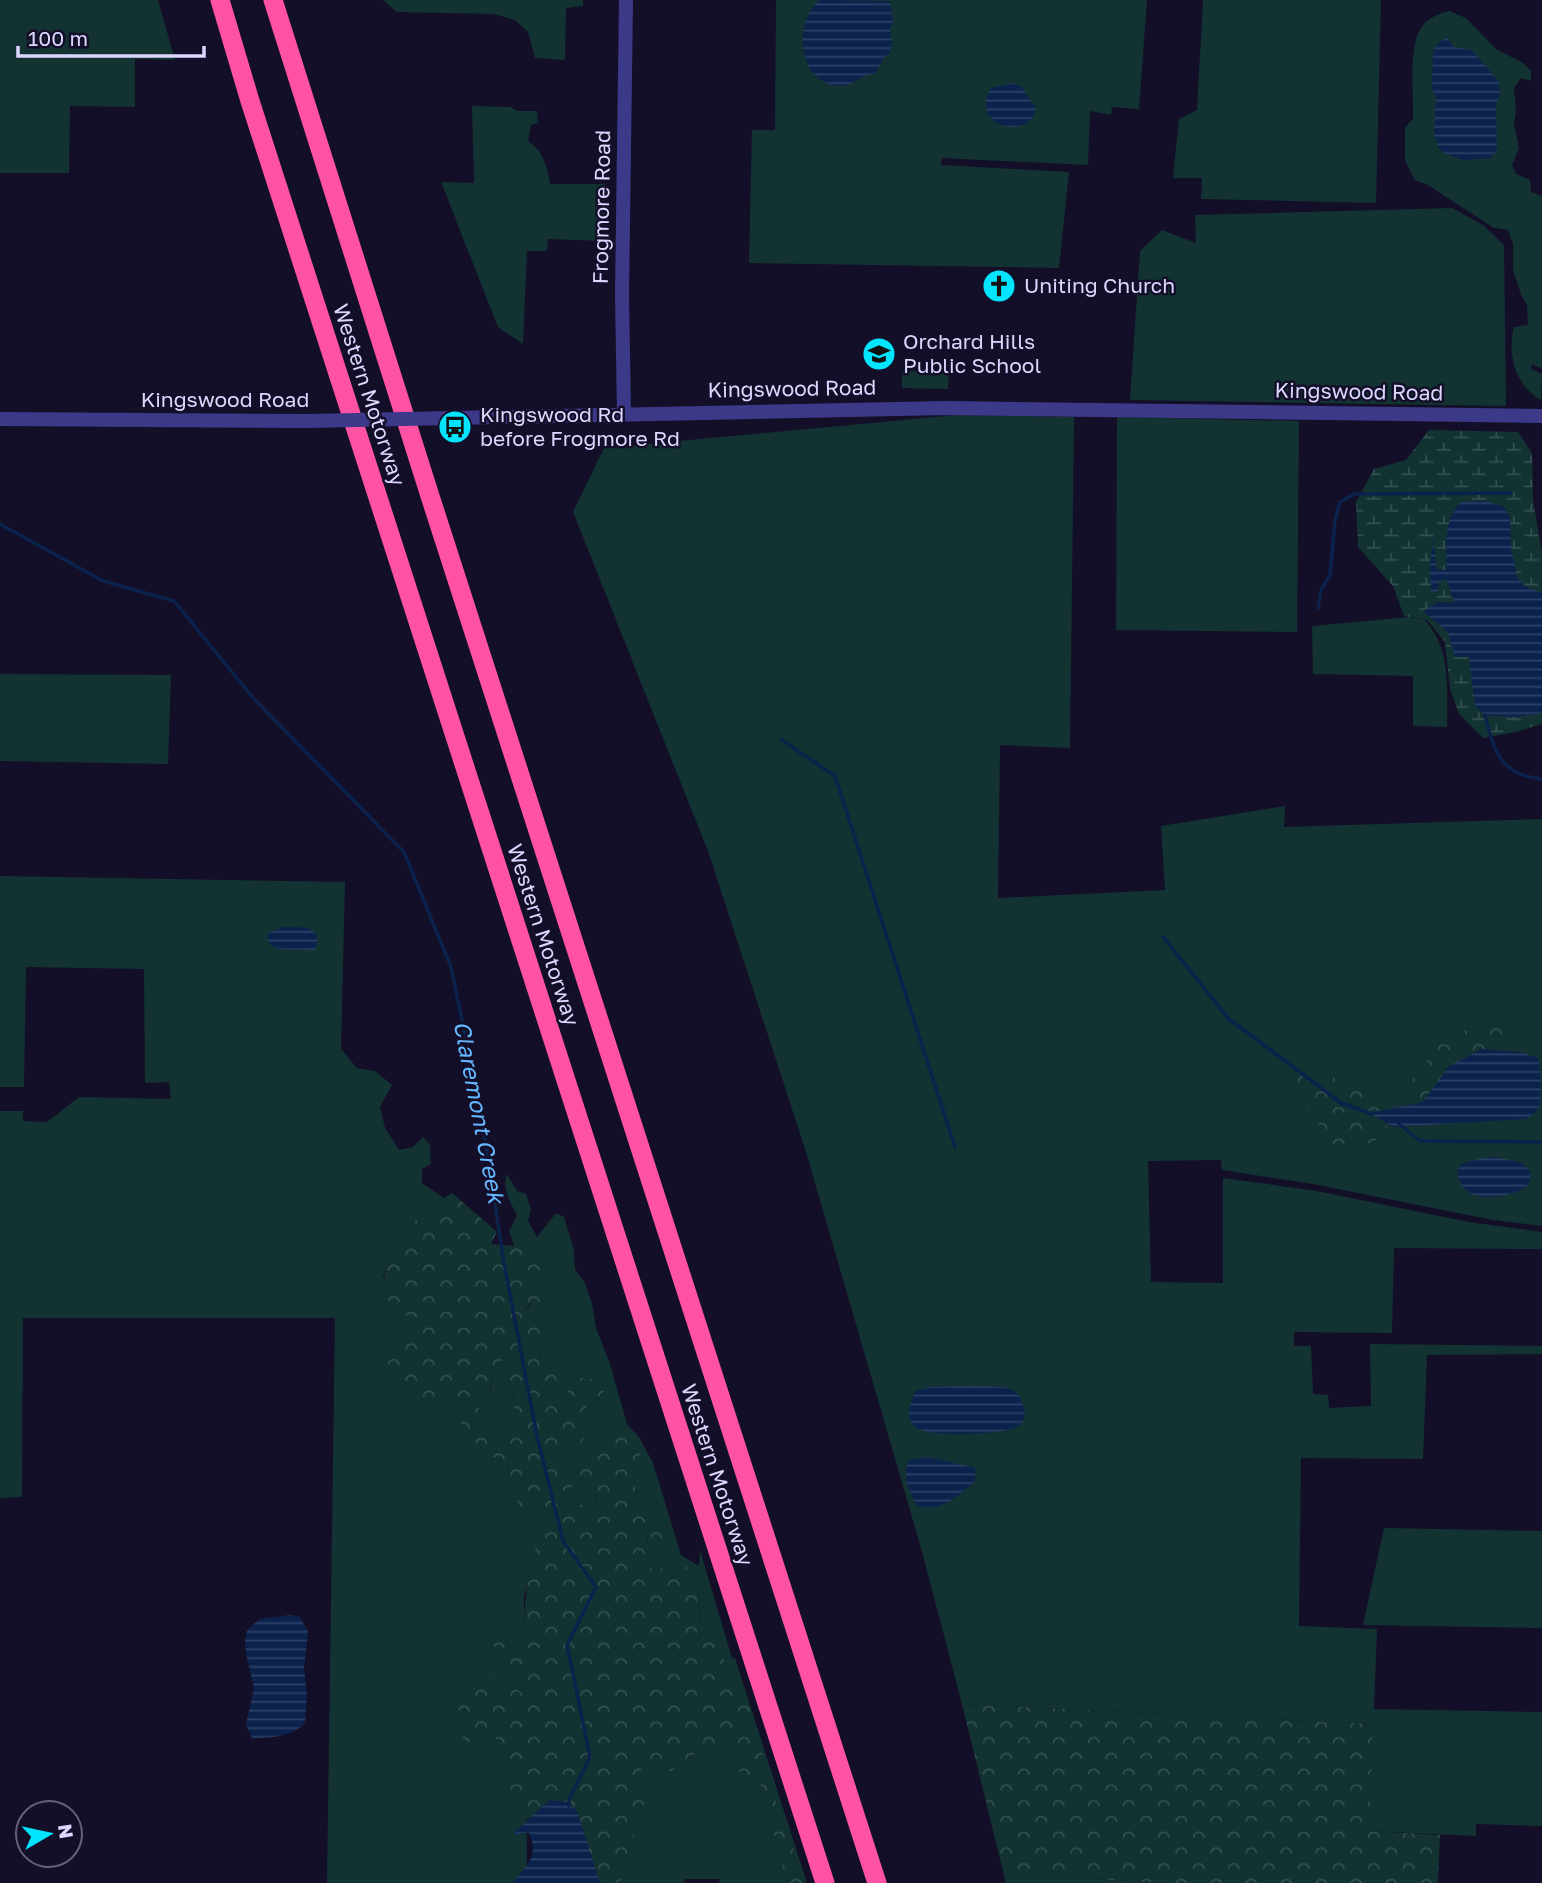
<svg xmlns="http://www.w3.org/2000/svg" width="1542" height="1883" viewBox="0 0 1542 1883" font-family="'Golos Text',sans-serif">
<defs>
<pattern id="forest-crowns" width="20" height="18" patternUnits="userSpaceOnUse" patternTransform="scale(1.75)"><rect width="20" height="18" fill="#123332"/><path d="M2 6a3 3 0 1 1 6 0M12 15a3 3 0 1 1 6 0" fill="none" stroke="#345051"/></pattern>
<pattern id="wetland-marsh" width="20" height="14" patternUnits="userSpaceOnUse" patternTransform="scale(1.75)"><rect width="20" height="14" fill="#123332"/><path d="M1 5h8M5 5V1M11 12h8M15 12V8" fill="none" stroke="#345051"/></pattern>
<pattern id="water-rules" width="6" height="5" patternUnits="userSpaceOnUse" patternTransform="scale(1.75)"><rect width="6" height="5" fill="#0b224c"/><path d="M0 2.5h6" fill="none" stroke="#2e4167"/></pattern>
</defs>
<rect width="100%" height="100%" fill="#140f29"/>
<!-- grass -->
<path fill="#123332" d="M0,0H158L175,60L135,59V107L70,106L69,173H0Z
M383,0H583V6L566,8L565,60L535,58L528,32L515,20L494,14L397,12Z
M776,0H1147L1139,109L1112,107L1111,115L1090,111L1088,165L942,158L941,165L1069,172L1059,268L749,263L752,130H775Z
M1203,0H1381L1376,203L1201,199L1202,178H1173L1179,119L1197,110Z
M1449,11L1466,18L1496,49L1523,63L1531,71V81L1521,78L1514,88L1516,111L1514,124L1519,148L1512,165L1516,174L1530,180L1531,192L1542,196V369L1532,364L1531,369L1542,374L1541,400C1515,385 1507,355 1514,327L1528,325L1527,305L1521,294L1513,271V244L1508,230L1494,228L1428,185L1415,180L1405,160V128L1413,119C1414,95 1407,39 1425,23C1431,17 1441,13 1449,11Z
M472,106L511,107L516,111H537L538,123L531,125L528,141C543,151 548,167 550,184H605L604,241L548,239L547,251H527L523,344L498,327L441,182L474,183Z
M1452,208L1483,225L1504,245L1506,406L1130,400L1140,251L1162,230L1196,243L1195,215Z
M902,371L949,372L948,389L902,388Z
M957,415L1074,417L1070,748L1000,745L998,898L1165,890L1161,826L1285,806L1284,827L1542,819V1226L1493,1220L1313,1184L1222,1170L1221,1160L1148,1161L1151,1282L1223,1283V1178L1317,1191L1469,1222L1542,1232V1249L1394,1248L1392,1333L1294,1332V1346H1311L1313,1394L1328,1395L1329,1408L1371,1406L1370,1344L1542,1346V1354L1427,1355L1423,1459L1301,1458L1299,1626L1377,1629L1374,1709L1542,1712V1826L1476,1824V1836L1368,1831L1373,1724L962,1704L921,1548L806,1152L708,851L573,512L604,448Z
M1117,417L1299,421L1297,632L1116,630Z
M1409,617L1425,620C1452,651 1447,688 1447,727L1413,726V676L1313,674L1312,626Z
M0,674L171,675L168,764L0,761Z
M0,876L345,882L341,1049L357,1068L375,1071L392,1085L380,1107L385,1128L399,1150L413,1147L423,1137L430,1145L431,1164L422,1169V1183L444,1198L436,1208L414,1221C413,1234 408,1245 402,1256L392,1257L383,1277L412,1316L393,1384L426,1402L439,1397L452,1405L480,1447L493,1454L507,1467L519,1507L532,1509C543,1490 564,1465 560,1442L586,1408L604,1392L602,1383L595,1379L577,1377V1390L567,1397L558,1394L556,1376L539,1361L545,1330L524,1312L543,1289V1272L532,1251L514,1246L509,1231L517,1216C511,1203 501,1188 507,1174L517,1191L526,1194L531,1209L528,1221L537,1237L556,1213L564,1217L574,1250L575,1269L585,1283L592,1304L596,1328L610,1364L627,1424L639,1437L653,1463L681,1555L699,1566L700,1550L732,1658H735L807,1883L798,1878L792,1842L781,1816L778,1821L773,1810L777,1804L765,1766L700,1637L699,1579L660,1554L662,1568L652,1571L646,1533L665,1525L636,1498L635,1482L579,1476L597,1496L594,1509L546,1524L537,1546L524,1597V1632L506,1674H522L529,1683L526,1692L527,1883H327L335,1318H23L22,1497L0,1498V1111H23V1121L47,1122L79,1097L171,1099L169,1082L145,1083L144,969L26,967L24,1087H0Z
M509,1355L504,1369C514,1388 516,1404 513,1425L500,1435L490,1432L488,1419L474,1402L481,1396L489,1397L494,1367Z
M1384,1528L1542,1531V1628L1363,1625Z
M703,1748H729L746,1786L760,1784L787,1883H719L720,1879H685L683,1883H622L620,1870L638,1843L628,1828L636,1772L656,1763L671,1772Z
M1004,1875L1170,1883H1005Z"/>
<!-- forest -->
<path fill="url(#forest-crowns)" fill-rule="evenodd" d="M1478,1025L1513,1026L1524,1034L1428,1104L1406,1103L1407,1087L1442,1040Z
M1315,1065L1337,1080L1361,1084L1384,1094L1387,1118L1386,1136L1359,1147L1328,1143L1316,1119L1301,1101L1295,1076Z
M452,1193L497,1232L491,1244L514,1246L532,1251L543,1272V1289L546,1302L530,1303L524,1312L545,1330L539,1361L556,1376L559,1394L567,1397L569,1384L577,1389L576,1377L595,1379L602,1383L604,1392L586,1408L592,1427L578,1447L561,1442L562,1452L557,1465L573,1483L568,1499L552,1514L519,1507L507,1467L468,1437L452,1405L439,1398L415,1405L409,1394L393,1384L387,1360L393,1354L401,1357C394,1337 398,1332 412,1316L396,1314C382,1292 380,1280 392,1257L402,1256C408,1245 413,1233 414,1221L436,1208L444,1198ZM508,1356L504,1370C514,1388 516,1404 513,1425L505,1428L499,1435L490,1432L488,1419L474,1402L481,1397H489L491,1381L496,1374L494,1367Z
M622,1437L637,1446L645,1468L635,1482L636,1498L665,1525L666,1545L646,1534L652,1571L662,1568L660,1553L677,1557L699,1580L700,1637L712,1638L750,1709L777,1804L773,1810L778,1820L781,1815L792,1842L798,1878L806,1883H787L760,1784L746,1786L728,1748H703L671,1772L656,1763L637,1772L647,1791L640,1821L629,1828L638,1843L620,1870L622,1883H594L532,1821L518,1816L510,1785L514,1762L498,1756L496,1736L478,1738L467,1743L458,1732L465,1723L452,1696L456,1682L478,1678L504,1680L523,1694L529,1683L522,1674H506L494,1667V1640L524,1632C524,1601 529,1553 545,1526C551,1517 566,1509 575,1503L594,1509L597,1496L579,1476L577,1454L598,1443Z
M962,1704L1373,1724L1369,1831L1440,1835L1438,1883H1170L1004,1875Z"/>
<!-- wetland -->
<path fill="url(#wetland-marsh)" d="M1429,430L1518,432L1532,453L1533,500L1542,552V724L1516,732L1483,738L1459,714L1450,689L1445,642L1427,620L1404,616L1393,586L1358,547L1356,502L1374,469L1406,460Z"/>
<!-- water -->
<path fill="url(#water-rules)" d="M819,0L890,1L893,23L890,28L892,43L889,54L885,56L875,74C861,73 853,87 840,86C797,84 793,24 819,0Z
M1448,38L1453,47L1472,50L1499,82L1500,94L1496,106L1497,150L1491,158L1464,160L1445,154L1438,147L1434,133L1436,97L1432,90L1433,51L1439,42Z
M1013,83C1027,87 1026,99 1036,107C1032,143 967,127 991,88Z
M1483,501L1503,506L1510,517L1511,547L1517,577L1524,586L1542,593V713L1515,717L1485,715L1475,706L1469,657H1455L1448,632L1423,611L1439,602L1455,603L1446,579L1439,581L1438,591L1431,592L1430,563L1434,538L1436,569L1446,570C1447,546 1443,519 1461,502Z
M283,927C300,927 325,924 315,950L280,949L270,945L267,934Z
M1482,1049L1520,1052L1538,1058C1541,1071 1542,1096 1539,1108C1537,1112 1530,1116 1526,1119L1393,1127L1369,1113L1423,1102L1449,1066Z
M1496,1157L1522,1163L1530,1170C1531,1176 1531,1181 1527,1186C1516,1196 1485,1200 1472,1194C1462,1189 1460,1182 1457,1172L1461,1164L1483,1158Z
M974,1386C1004,1388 1022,1381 1025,1417C1025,1418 1020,1426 1019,1426C1006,1435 926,1438 915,1427C905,1418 911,1402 915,1391L930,1387Z
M928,1457L975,1468V1481C958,1496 941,1513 917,1506C908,1489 902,1478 909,1460Z
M291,1615L300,1617L308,1632L304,1668L307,1696L305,1723C292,1737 270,1738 252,1738L246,1725L254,1688L246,1654L245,1640L247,1631L259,1619Z
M550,1800L567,1802L577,1811L600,1883H512C526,1866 540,1857 529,1833H521L515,1836V1832Z"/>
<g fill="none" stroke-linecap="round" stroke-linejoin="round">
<!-- stream -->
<path stroke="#0b224c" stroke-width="3.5" d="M0,524L103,581L174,601L254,699L404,852L451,967L480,1106L504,1263L537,1436L563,1541L596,1587L567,1645L590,1757L569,1800V1806
M1318,608L1321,590L1330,575L1335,520L1340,502L1355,494L1511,493
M1485,715C1494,750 1499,775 1542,779
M782,740L835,776L955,1147
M1163,937L1229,1019L1341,1103L1372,1114
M1399,1124L1420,1141L1542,1142"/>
<!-- minor -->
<path stroke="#3d3989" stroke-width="14" d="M624,414L622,295L626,0
M453,418L947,408L1542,416
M0,419L307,421"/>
<!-- highway -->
<path stroke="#ff52a4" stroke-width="19" d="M220,0L250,101L825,1883
M273,0L430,496L877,1883"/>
<!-- minor-bridge -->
<path stroke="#3d3989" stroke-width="14" d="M307,421L453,418"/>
</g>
<!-- icons -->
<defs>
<symbol id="church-disc" viewBox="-11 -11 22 22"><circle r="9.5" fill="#03e4ff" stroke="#140f29"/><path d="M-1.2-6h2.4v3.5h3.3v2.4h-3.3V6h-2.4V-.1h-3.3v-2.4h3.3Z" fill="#111"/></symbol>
<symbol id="school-disc" viewBox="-11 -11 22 22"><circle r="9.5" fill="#03e4ff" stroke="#140f29"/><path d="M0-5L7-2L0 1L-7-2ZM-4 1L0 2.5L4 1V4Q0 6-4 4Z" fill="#111"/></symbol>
<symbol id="bus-disc" viewBox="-11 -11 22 22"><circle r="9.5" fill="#03e4ff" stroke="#140f29"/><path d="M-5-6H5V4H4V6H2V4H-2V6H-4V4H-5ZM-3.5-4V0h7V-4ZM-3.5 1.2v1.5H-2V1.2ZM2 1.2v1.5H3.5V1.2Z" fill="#111"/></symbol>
</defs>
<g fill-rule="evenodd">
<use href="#church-disc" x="980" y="267" width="38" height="38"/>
<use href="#school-disc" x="860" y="335" width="38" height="38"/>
<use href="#bus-disc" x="436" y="408" width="38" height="38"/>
</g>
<g text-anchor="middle" stroke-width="5" stroke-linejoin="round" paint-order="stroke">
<!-- street labels -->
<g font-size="21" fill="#dcd7ff" stroke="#140f29">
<text transform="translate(602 207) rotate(-89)" y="7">Frogmore Road</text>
<text transform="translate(792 389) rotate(-1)" y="7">Kingswood Road</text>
<text transform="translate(1359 392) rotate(1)" y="7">Kingswood Road</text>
<text transform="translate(369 395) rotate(72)" y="7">Western Motorway</text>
<text x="225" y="407">Kingswood Road</text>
<text transform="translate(543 935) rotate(72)" y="7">Western Motorway</text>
<text transform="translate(717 1475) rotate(72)" y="7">Western Motorway</text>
</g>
<!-- poi labels -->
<g font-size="21" fill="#dcd7ff" stroke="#140f29" text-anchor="start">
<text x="1024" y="293">Uniting Church</text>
<text x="903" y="349">Orchard Hills<tspan x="903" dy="24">Public School</tspan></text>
<text x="480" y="422">Kingswood Rd<tspan x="480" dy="24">before Frogmore Rd</tspan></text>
</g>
<!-- water labels -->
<g font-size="23" font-style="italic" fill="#65b7ff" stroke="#140f29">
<text transform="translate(479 1112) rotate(79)" y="8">Claremont Creek</text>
</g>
</g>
<!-- north arrow -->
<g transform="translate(49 1834) rotate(81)"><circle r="33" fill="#140f29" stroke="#645f7f" stroke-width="2"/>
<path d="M0-5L12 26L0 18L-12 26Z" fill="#03e4ff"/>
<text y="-10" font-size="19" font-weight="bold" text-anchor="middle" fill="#dcd7ff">N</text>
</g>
<!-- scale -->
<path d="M18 46v10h186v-10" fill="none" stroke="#dcd7ff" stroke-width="3.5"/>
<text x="28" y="46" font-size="21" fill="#dcd7ff" stroke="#140f29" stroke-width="5" paint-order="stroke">100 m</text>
</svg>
